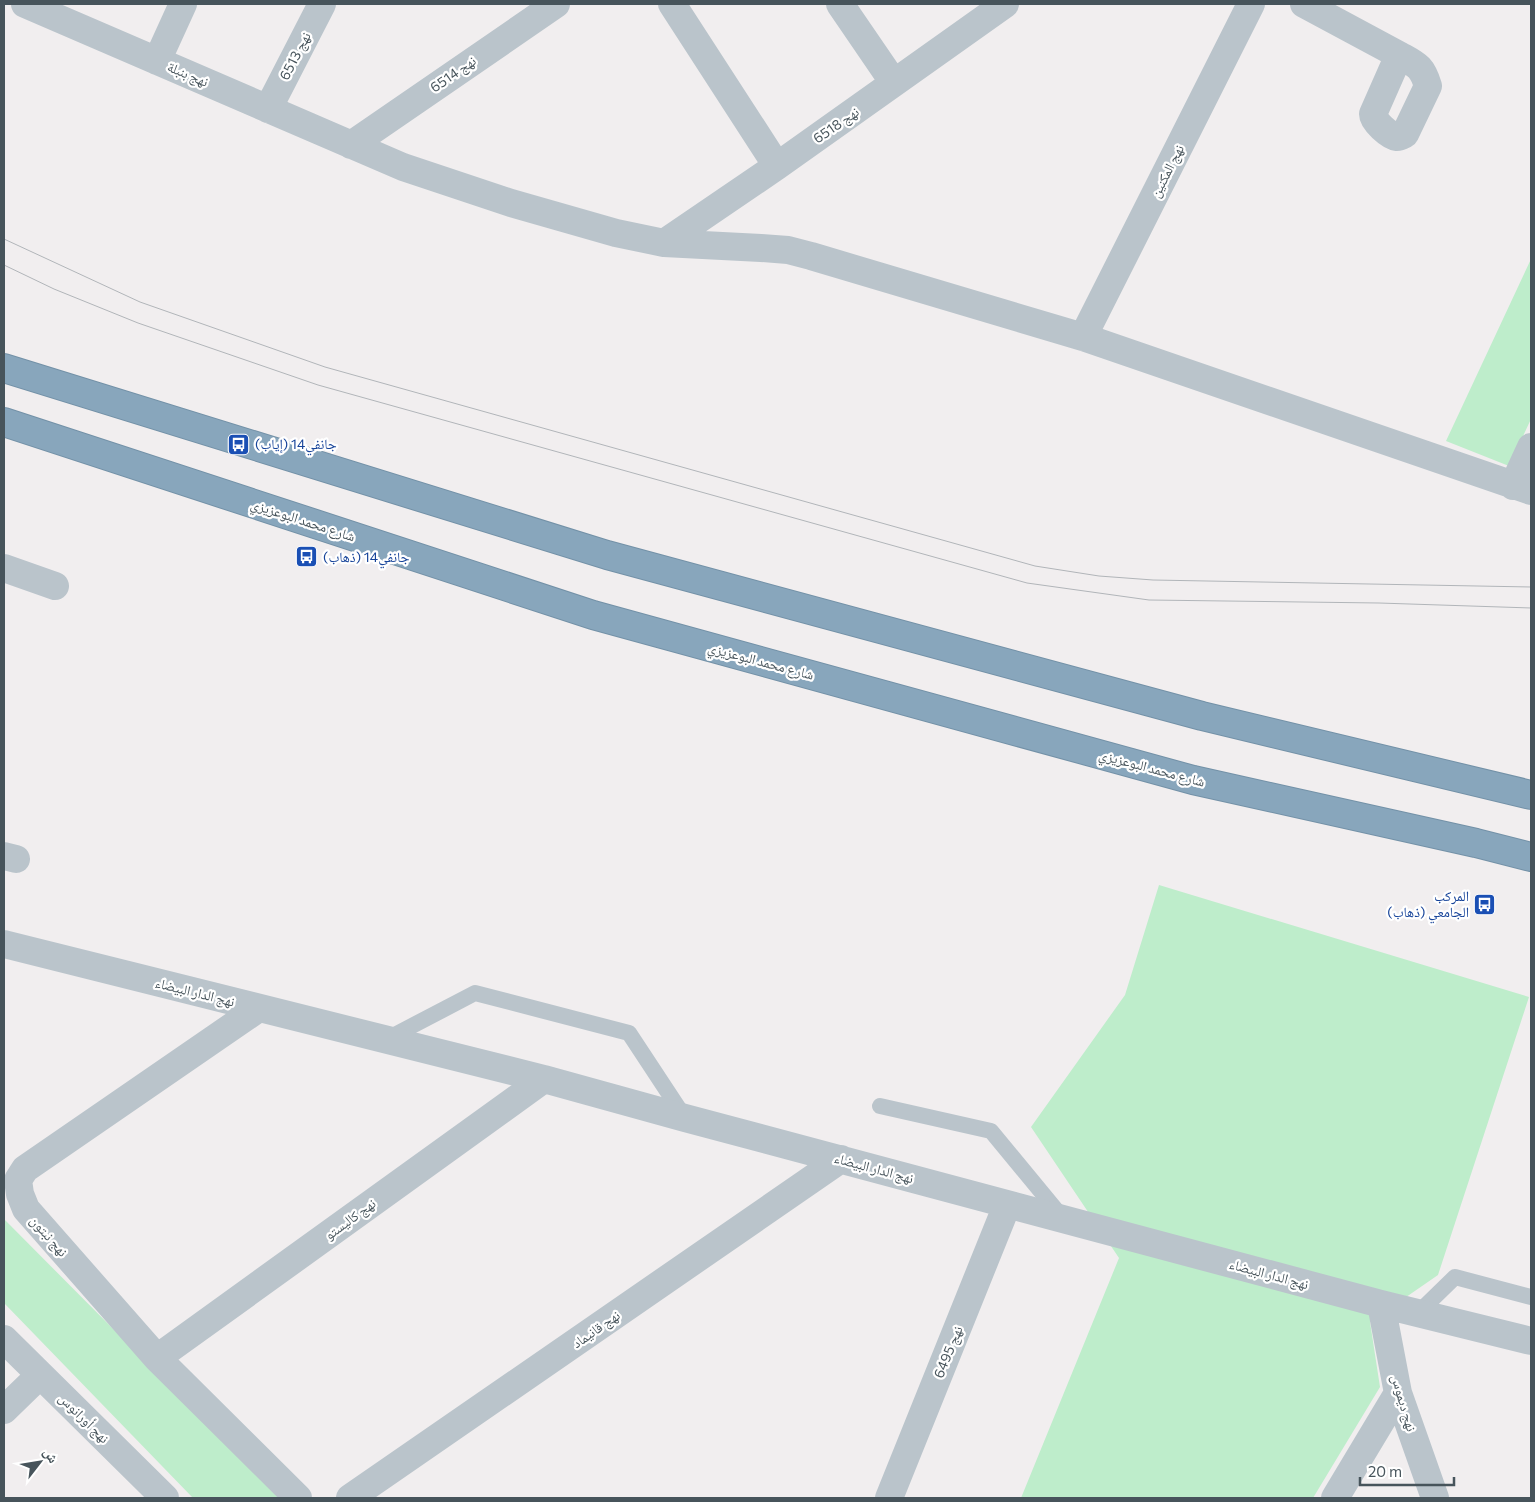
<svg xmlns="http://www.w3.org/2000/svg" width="1535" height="1502" viewBox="0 0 1535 1502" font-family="Commissioner,'Noto Naskh Arabic',sans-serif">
<rect width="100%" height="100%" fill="#f1eeef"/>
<!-- green -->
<path fill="#beedcb" d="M1531,259V419L1509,466L1446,441Z
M1159,885L1529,997L1438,1275L1370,1322L1380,1387L1313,1498H1021L1119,1258L1031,1127L1125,995Z
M4,1219L281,1498H193L4,1303Z"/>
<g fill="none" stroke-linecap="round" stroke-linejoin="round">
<defs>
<path id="highway" d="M4,368L607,555L1202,716L1531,795
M4,422L593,615L1193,780L1476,843L1531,857"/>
</defs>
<!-- highway casing -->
<use href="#highway" stroke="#7391a7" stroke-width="30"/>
<!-- lane -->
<path stroke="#bac4cb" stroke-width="16" d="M387,1039L475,993L629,1033L685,1118
M880,1106L991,1131L1062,1217
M1417,1314L1455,1277L1531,1297"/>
<!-- street -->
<path stroke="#bac4cb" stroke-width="28" d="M25,4L403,167L511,203L616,233L664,243L761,248L788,250L811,256L1083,337L1531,491
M672,4L777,166
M840,4L894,83
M1304,4L1399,55C1417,65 1422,66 1428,86L1405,134C1403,135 1400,137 1397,137C1389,136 1373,121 1373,114L1399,55
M157,61L183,4
M268,109L322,4
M351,145L556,4
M664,243L777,166L1005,4
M1083,337L1251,4
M1513,486L1531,447
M4,568L55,586
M4,856L16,859
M4,944L544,1079L685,1118L1381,1304L1531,1341
M259,1008L25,1169L18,1180L20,1194L26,1209L157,1358L298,1498
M1381,1304L1398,1393L1435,1498
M4,1339L165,1498
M157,1358L544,1079
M4,1410L40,1375
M350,1498L841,1159
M889,1498L1007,1205
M1335,1498L1398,1393"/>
<!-- highway -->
<use href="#highway" stroke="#88a6bc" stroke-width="28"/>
<!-- tram -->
<path stroke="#b1b5b9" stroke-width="1" d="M4,239L140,302L325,367L1035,566L1099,576L1153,580L1531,587
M4,265L54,289L138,323L318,385L1027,583L1149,600L1379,603L1531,608"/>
</g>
<!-- icons -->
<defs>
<symbol id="bus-square" viewBox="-11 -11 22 22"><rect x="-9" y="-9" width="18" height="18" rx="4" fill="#1a4fb4" stroke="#fff"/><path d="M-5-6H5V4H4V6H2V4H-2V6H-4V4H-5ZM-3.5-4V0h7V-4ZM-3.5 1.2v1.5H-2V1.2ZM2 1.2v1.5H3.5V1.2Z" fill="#fff"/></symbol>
</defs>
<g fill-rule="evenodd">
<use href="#bus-square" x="226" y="432" width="25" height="25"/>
<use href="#bus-square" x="294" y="544" width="25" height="25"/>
<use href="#bus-square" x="1472" y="892" width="25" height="25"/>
</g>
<g text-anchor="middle" stroke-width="4.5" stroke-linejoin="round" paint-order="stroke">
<!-- street labels -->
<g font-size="14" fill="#47545b" stroke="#fff">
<text transform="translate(295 56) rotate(-63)" y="5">نهج 6513</text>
<text transform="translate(188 74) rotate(23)" y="5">نهج بنبلة</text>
<text transform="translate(453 74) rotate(-35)" y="5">نهج 6514</text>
<text transform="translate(836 125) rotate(-35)" y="5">نهج 6518</text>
<text transform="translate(1167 171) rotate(-63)" y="5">نهج المكنين</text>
<text transform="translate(303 520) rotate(18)" y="5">شارع محمد البوعزيزي</text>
<text transform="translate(761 661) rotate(15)" y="5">شارع محمد البوعزيزي</text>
<text transform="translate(1152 768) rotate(15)" y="5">شارع محمد البوعزيزي</text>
<text transform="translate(195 992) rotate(14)" y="5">نهج الدار البيضاء</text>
<text transform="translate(874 1168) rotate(15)" y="5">نهج الدار البيضاء</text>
<text transform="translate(350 1219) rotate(-36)" y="5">نهج كاليستو</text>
<text transform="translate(49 1236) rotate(49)" y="5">نهج نبتون</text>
<text transform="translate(1269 1274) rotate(15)" y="5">نهج الدار البيضاء</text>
<text transform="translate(596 1329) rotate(-35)" y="5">نهج قانيماد</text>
<text transform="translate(948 1352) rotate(-68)" y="5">نهج 6495</text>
<text transform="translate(1404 1403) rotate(74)" y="5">نهج ديموس</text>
<text transform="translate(84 1418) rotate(45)" y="5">نهج أورانوس</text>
</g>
<!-- transit labels -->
<g font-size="14" fill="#164399" stroke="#fff" text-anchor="start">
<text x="255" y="449">جانفي14 (إياب)</text>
<text x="323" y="562">جانفي14 (ذهاب)</text>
<text x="1469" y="901" text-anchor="end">المركب<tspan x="1469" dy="16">الجامعي (ذهاب)</tspan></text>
</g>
</g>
<!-- border -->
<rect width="1535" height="1502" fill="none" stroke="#47545b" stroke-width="10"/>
<!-- north arrow -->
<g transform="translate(40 1462) rotate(59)" stroke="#ffffff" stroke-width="4" paint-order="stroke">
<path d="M0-4L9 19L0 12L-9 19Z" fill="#47545b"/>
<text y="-8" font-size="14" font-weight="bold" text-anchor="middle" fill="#47545b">ش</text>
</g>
<!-- scale -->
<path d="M1360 1477v8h94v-8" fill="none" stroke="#47545b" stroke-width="2.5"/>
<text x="1368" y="1477" font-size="15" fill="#47545b" stroke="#ffffff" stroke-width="4" paint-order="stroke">20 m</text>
</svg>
